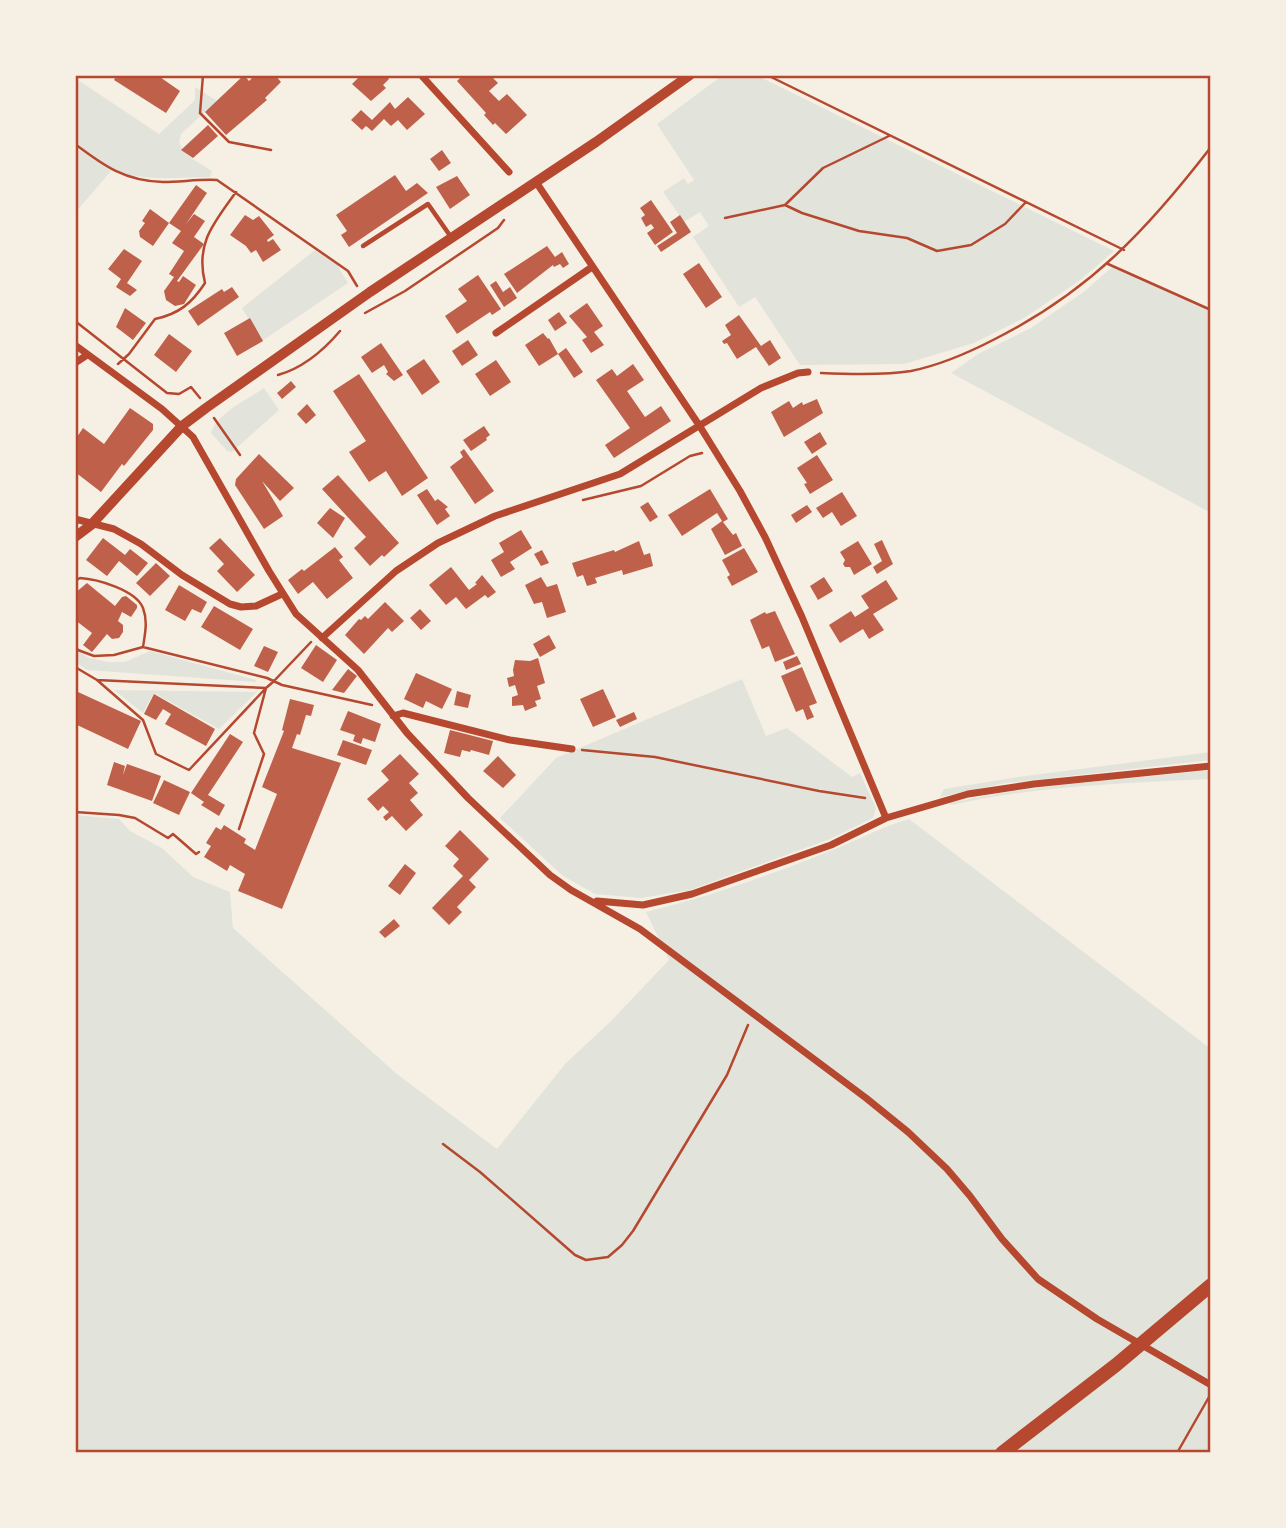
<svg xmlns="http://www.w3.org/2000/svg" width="1286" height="1528" viewBox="0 0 1286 1528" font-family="'Roboto Condensed',sans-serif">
<rect width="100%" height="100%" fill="#f6efe4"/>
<!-- green -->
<path fill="#e2e4dc" d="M723,75H756L1114,251L1079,281L1024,318L974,343L904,364L800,365L755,297L739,307L693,237L709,226L700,212L684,222L663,192L684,178L688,184L694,180L657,124Z
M75,78L159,134L191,104L195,99V87L217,101L182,133C171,151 199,162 212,171L210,177C179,177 139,183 111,168C97,161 86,151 75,141Z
M75,147L111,171L75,213Z
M315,250L337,265L348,283L262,341L242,308Z
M1112,267L1211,311V513L951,373L978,354L1031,328L1085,291Z
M264,388L279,410L232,452L227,451L211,433C217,413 247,400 264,388Z
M75,649L89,658L108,662H125L150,651L256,680V682L87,670L75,662Z
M742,679L766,736L787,728L852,777L860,773L876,808L873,818L830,839L690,890L641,898L595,894L563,876L500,818L556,758Z
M114,690L257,692L219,729L154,693L143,713Z
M1211,752V760L1006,783L940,797L944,789L1018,777Z
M1211,770V779C1124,783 1036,786 951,805L950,803C1036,784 1124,780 1211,770Z
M75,815L119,819L130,831L162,848L193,877L230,892L233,928L397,1074L497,1149L565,1064L611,1021L669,960L646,912C710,896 774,874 835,849C860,839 883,826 909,819L1211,1049V1453H75Z"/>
<!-- building -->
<path fill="#bf614a" d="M117,75H157L180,91L166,113L114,80Z
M244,75L249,81L255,75H275L281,82L265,98L267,100L226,135L205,112Z
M361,75H386L389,79L383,85L386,88L371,101L352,84Z
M463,75H490L498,83L489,91L499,101L507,94L527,115L506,134L495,123L493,125L484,115L486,113L457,81Z
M408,97L425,114L407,130L398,120L391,126L384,119L372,131L366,126L362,130L351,120L361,110L372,120L390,102L395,109Z
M208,125L218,136L193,158L181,150Z
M442,150L451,163L439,171L430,159Z
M395,175L406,191L417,183L428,193L349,247L341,235L347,231L336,215Z
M457,176L470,195L450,209L436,187Z
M196,185L207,193L186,224L194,214L205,221L194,237L204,244L177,281L179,282L183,276L196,285L184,304L175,306L166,300L164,291L174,277L169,274L184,251L172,243L181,231L169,223Z
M651,200L673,232L655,245L647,233L654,228L651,224L646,227L641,218L645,215L640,208Z
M150,209L169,223L153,246L140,237L139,231L145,223L142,221Z
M245,215L253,220L259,216L274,235L267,240L268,242L273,239L281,250L263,262L256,250L251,253L246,246L230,235Z
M680,215L691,232L661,252L657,246L677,233L670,222Z
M547,246L555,257L562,252L569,264L563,268L560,264L554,267L553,265L517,293L504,274Z
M124,249L142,261L127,283L137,290L130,296L116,287L121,279L108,269Z
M699,263L722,297L706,308L683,274Z
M478,275L501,309L492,315L490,312L457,334L445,316L467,301L458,289Z
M496,281L503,292L510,287L517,298L504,307L490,285Z
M232,287L239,297L198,326L188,311L222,289L224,292Z
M587,303L603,326L594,332L604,345L591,353L582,340L587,337L569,316Z
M125,308L146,323L133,340L116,327Z
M559,312L567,323L555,331L548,320Z
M739,315L761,346L770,340L781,358L769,366L756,347L737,359L727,343L724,344L722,341L731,335L725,325Z
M250,318L263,341L237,356L224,333Z
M543,333L548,339L549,338L558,354L566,348L583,372L574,378L558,354L539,366L525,345Z
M169,334L192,351L176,372L154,355Z
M468,340L478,355L462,366L452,351Z
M381,343L403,375L394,381L386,374L388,372L384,365L372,373L361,357Z
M424,359L440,382L422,395L406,371Z
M496,360L511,382L490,396L475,374Z
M633,364L644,380L627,391L645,417L661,406L671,421L614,458L605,445L630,428L596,380L612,369L617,376Z
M359,374L428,478L402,496L386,471L369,482L349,452L366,441L333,391Z
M291,381L296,387L282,399L277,393Z
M817,399L823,413L784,437L771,412L789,401L793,408L802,402L803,405Z
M307,404L316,415L306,424L297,414Z
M130,408L153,424V430L124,466L122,464L101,492L75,472V440L83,428L104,444Z
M484,426L490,435L486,438L487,440L471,451L463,440Z
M820,432L827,444L812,454L804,442Z
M464,449L494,491L475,504L450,467L463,457L460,452Z
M259,454L294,488L280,501L262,481L283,516L264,529L235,485L236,479Z
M817,455L833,480L810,494L804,484L807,483L797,468Z
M338,475L399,543L384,557L382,555L370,566L354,548L366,537L322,489Z
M427,489L435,501L438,499L448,507L445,509L450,516L437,525L417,495Z
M710,489L728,519L723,522L733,535L736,533L742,546L725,555L711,529L722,521L717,513L682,536L668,515Z
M842,492L857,516L841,526L832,512L823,518L816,508Z
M648,502L658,517L650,522L640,507Z
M807,505L812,512L796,523L791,515Z
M330,508L345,518L333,538L317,523Z
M521,530L532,548L510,562L515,569L501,577L491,560L504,552L499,543Z
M103,538L125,555L130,549L148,563L137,576L119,561L107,576L86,560Z
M220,538L255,575L237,592L217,571L224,564L209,548Z
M882,540L893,564L877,574L873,567L882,561L874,544Z
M639,541L644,555L650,553L653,566L623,575L622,570L595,578L597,583L587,586L583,575L577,577L572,563L614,550L615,552Z
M858,541L872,564L854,575L850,567H845L843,564L845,560L840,552Z
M335,547L343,557L339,560L353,578L327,599L313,582L298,594L288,580L302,569L304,571Z
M744,548L758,572L732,586L727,577L730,575L722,560Z
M542,550L549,563L541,566L534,554Z
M156,563L170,576L150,596L136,583Z
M451,567L469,590L477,584L475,583L482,575L496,592L488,598L485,595L466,609L456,597L446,605L429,585Z
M541,577L547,587L557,584L566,612L547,618L542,602L534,604L525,585Z
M824,577L833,591L818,600L810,586Z
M886,580L898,599L873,614L884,630L869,639L863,629L840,643L829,625L851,611L855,617L869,608L861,596Z
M87,583L115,606L122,597L126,596L137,605V608L131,617L122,612L118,621L123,625V632L119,638L112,639L107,634L92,652L83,645L92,633L75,620V593Z
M179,585L207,602L201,613L192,609L185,621L165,610Z
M385,602L404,621L392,632L388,628L364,654L345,635L359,619L361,620L365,616L368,619Z
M214,606L253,629L240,650L201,627Z
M420,609L431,621L421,630L410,618Z
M775,611L795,654L775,662L769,646L762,649L750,620L765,612L766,614Z
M549,635L556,648L540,657L533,644Z
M316,645L337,660L323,682L301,668Z
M264,646L278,652L268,672L254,666Z
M797,656L801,664L786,670L783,662Z
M538,658L545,683L537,686L541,699L535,701L537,706L525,711L523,705L512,706V697L518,695L515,685L509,687L507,678L514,676L513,670L515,660L530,661Z
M802,667L817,703L809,706L814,717L807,720L803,709L796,712L781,676Z
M348,669L357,676L344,693L332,690Z
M416,673L452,689L442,709L426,701L423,708L404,699Z
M603,689L616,717L593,727L580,699Z
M457,691L471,695L468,708L454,705Z
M78,692L141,721L128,749L75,724V697Z
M154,694L215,729L206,746L165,724L171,714L163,709L156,720L144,714Z
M290,699L314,705L311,716L306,715L300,735L297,734L292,748L341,763L282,909L238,891L245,874L230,865L227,871L204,857L211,846L206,843L216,827L221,830L224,825L246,839L244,843L255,850L277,794L262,787L284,731L282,730Z
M348,711L381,724L375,742L363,738L361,744L353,741L355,735L340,730Z
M634,712L637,719L620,727L616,720Z
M450,730L493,741L489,755L471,750L470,752L462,750L460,757L444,753Z
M230,734L243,742L208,795L225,805L219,816L201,805L204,802L191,793Z
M343,740L372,750L366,765L337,755Z
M400,754L419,774L409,783L418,793L410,800L423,815L406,831L392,816L386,821L383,817L389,812L383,806L378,811L367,799L389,780L381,771Z
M498,756L516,775L503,788L483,771Z
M114,762L125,766L123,775L127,764L161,776L152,801L107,785Z
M164,780L190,792L179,815L153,803Z
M460,830L489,859L469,880L476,887L457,907L462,912L449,925L432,908L463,876L453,866L459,859L445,846Z
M405,864L416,873L400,895L388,886Z
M394,919L400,926L385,938L379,932Z"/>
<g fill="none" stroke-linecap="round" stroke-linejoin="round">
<!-- path -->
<path stroke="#b5482f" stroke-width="2.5" d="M203,75L200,113L229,142L271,150
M767,75L1124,250
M75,144C104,166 125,181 163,182C181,182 199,179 217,180L348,271L357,286
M785,205L823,168L889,136
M725,218L785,205L802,213L859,231L907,238L937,251L971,245L1005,224L1026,202
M1108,264L1211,310
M365,313L405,291L498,228L504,220
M75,321L167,393L179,394L191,387L200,398
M118,364L129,354L155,319C179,314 192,303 205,283C195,243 214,223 236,192
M821,373C845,374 887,375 911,371C941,365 968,353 995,339C1090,291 1147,230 1211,147
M278,375C303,368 323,351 340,331
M214,418L240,455
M583,500L641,486L690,456L702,453
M75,581L80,578C97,579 136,590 143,608C148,621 145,634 143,647
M75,646L78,650L94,656L114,655L143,647L267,678L282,685L372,705
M75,667L97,680
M582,750L655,757L819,791L865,798
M75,812L119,815L135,818L168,838L173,834L196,854L199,852
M239,829L264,754L254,733L266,688L97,680L143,720L156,754L189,770L266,688L273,682L311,642
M443,1144L480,1172L575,1255L586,1260L608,1257L622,1245L633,1231L727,1075L748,1025
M1177,1453L1209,1397"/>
<!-- service -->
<path stroke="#b5482f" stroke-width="4.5" d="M363,246L428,204L451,237"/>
<!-- minor -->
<path stroke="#b5482f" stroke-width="7" d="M421,75L509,172
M536,182L699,425L740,491L765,537L802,617L886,818
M496,333L592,267
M75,345L162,409L193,437L269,571L296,614L358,670L407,733L468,798L550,875L571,890L640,929L866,1098L908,1132L947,1169L970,1196L1002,1239L1038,1279L1097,1319L1211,1385
M75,363L87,355
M75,519L114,529L141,544L182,575L230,604L241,607L256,606L282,594
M322,638L396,571L438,543L495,516L620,474L761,388L798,373L808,372
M393,716L403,713L510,740L572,749
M597,901L643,905L692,894L831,845L886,818L968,794L1034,784L1211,766"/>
<!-- tertiary -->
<path stroke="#b5482f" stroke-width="10" d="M75,537L91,525L182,426L206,408L370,292L596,142L690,75"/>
<!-- primary -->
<path stroke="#b5482f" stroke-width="14" d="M1002,1453L1116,1365L1211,1285"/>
</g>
<!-- border -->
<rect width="1286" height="1528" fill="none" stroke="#f6efe4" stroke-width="154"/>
<rect x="77" y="77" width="1132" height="1374" fill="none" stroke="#b5482f" stroke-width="2.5"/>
</svg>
